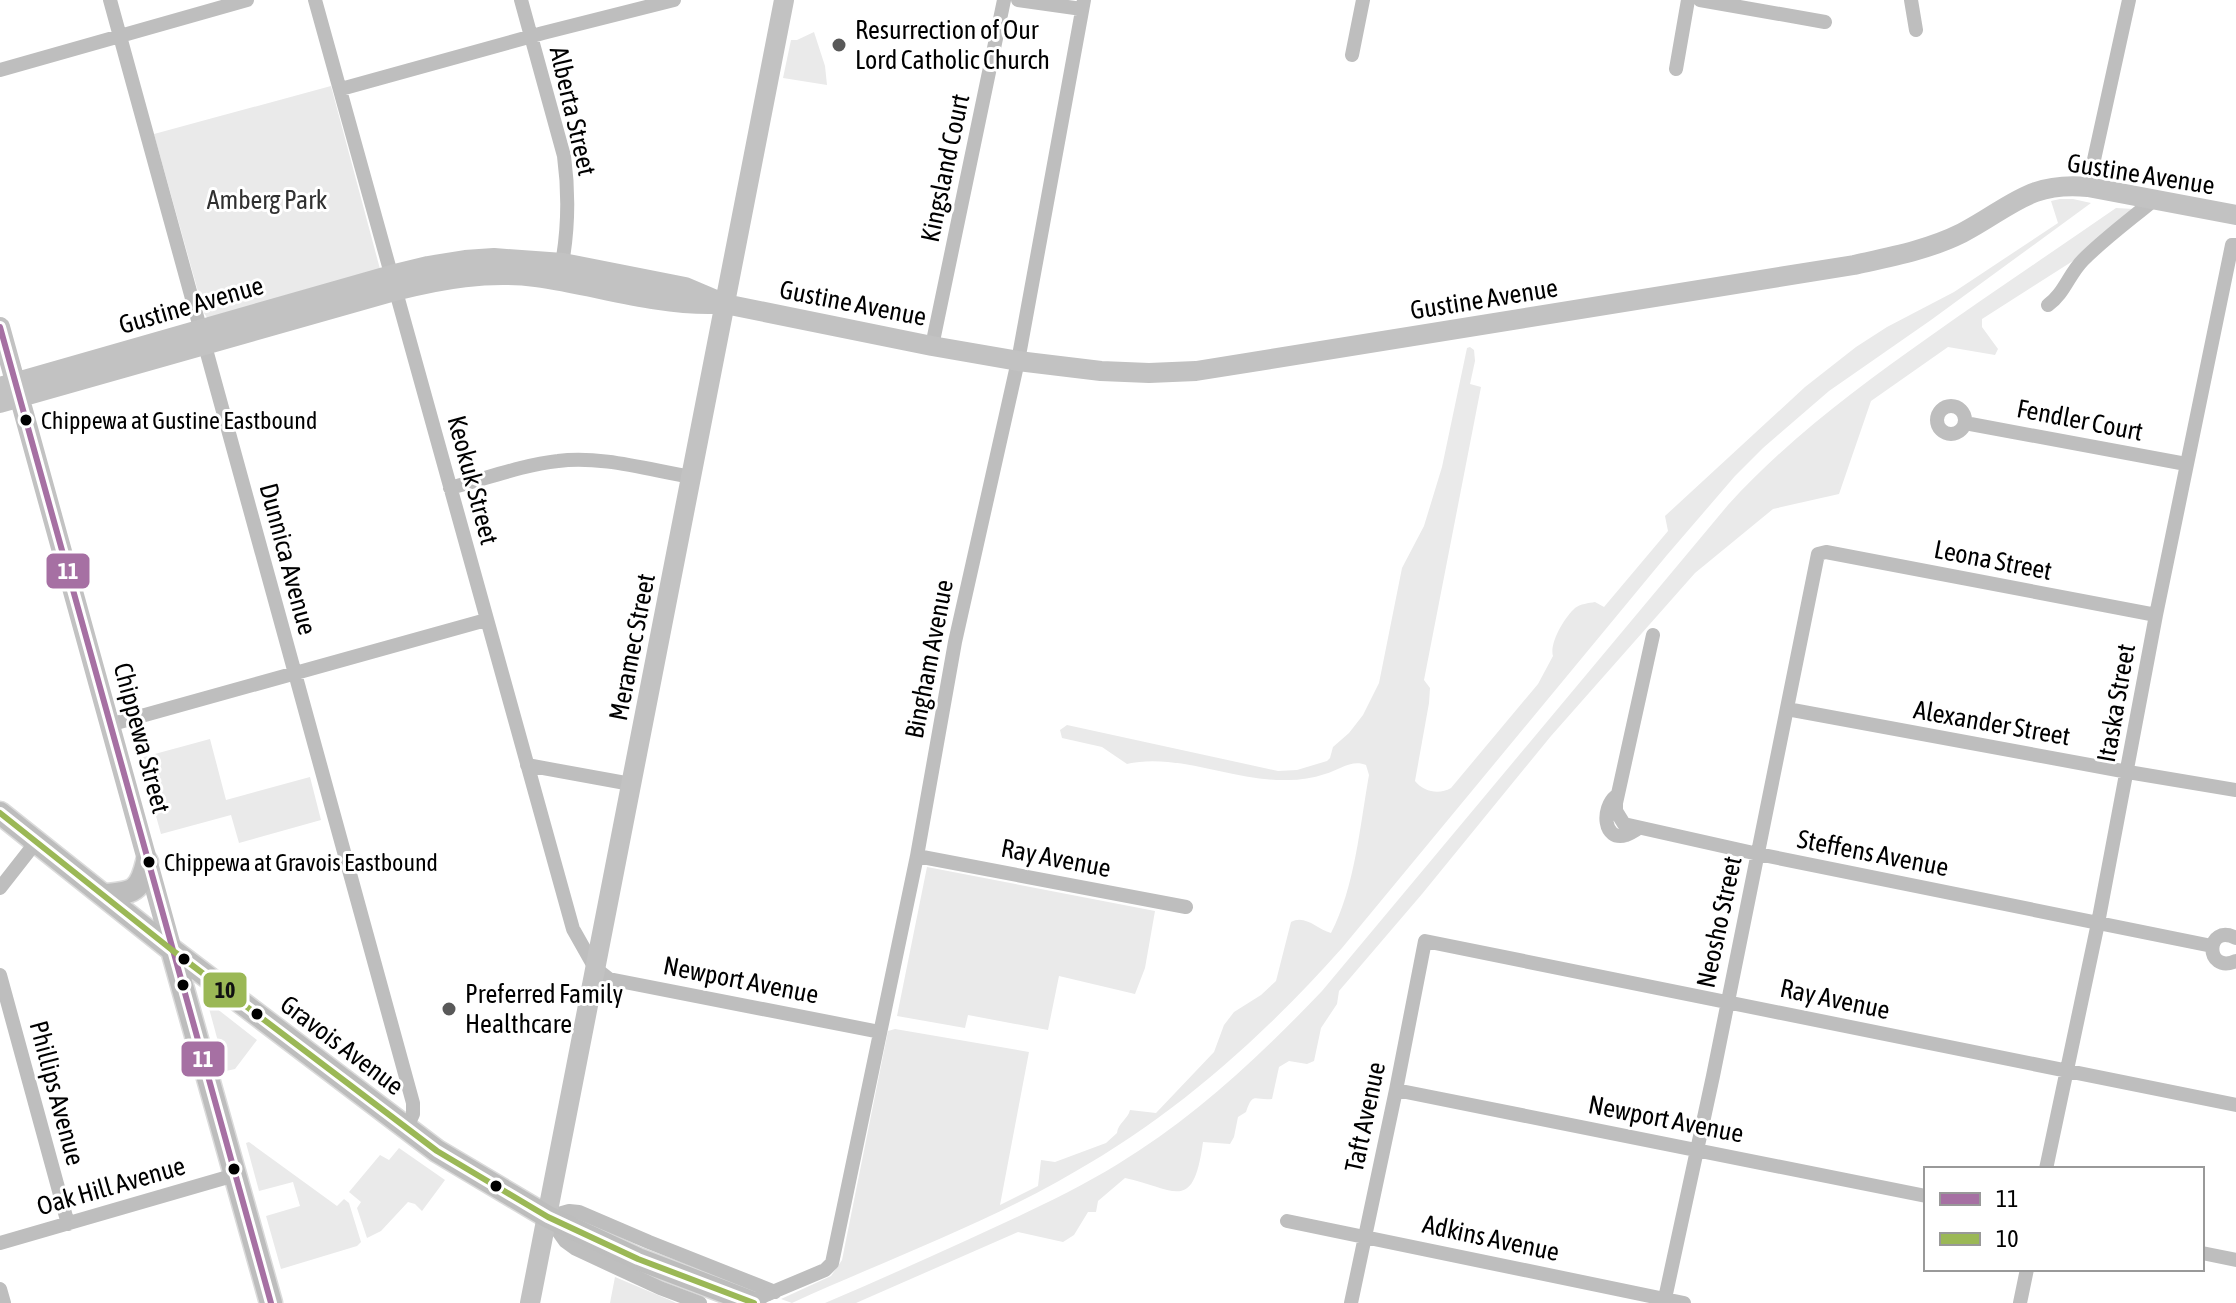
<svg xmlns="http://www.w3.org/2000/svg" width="2236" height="1303" viewBox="0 0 2236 1303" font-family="'Asap Condensed',sans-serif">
<rect width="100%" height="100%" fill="#fff"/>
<!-- green -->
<path fill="#eaeaea" d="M814,32L825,66L827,85L783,78L791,40H797Z
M331,86L380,269L208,319L204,313L154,134Z
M2060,199H2073L2091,203L1931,320L1829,391L1763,448L1735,476L1667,555L1342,948C1257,1043 1170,1120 1057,1182C974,1228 879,1263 792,1303L781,1299L831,1276L842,1260L888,1031L895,1029L1029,1052L1000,1205L1038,1186L1041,1160L1055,1162L1106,1143L1117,1133C1118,1123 1128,1119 1130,1110L1156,1113L1214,1052L1224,1025L1234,1012L1261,995L1276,981L1291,922C1305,914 1317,929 1331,933C1355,887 1360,825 1369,775L1366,765C1352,759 1339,770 1325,774C1313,778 1300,780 1288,780C1236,782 1176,752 1127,764L1102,747L1062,738L1060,730L1067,725L1278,771L1297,770L1327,761L1330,758L1333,747L1349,733L1363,715L1379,683L1402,568L1424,526L1442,467L1467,348L1470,347L1474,350L1475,361L1470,384L1481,387L1424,680L1430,688L1429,703L1415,781C1424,792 1439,795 1451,788L1538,684L1553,656C1549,643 1565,617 1575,608C1580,604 1589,603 1595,602L1604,607L1668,531L1665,516L1805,387L1856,347L1887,327L1954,292L2058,223L2051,201Z
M2116,208L2134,209L2076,259L1982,319V327L1998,349L1995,355L1948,347L1871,401L1839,494L1773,509L1695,573L1551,736L1422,894L1339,991L1337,1004L1321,1028L1314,1061L1307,1064L1289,1061L1279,1067L1272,1099C1255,1101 1253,1091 1246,1112L1238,1117L1234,1137L1230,1144L1203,1142C1193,1214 1176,1189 1125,1178L1098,1201L1096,1212H1088L1074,1235L1063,1242L1018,1232L856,1303H825C872,1283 919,1262 965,1241C1017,1217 1069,1194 1118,1164C1194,1118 1261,1055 1322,991L1728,505C1788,439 1857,388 1929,337C1991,293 2054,251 2116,208Z
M210,739L226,800L310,777L321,820L239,843L231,815L161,834L140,758Z
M927,867L1155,911L1145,968L1135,994L1059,976L1048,1030L968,1015L965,1028L897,1016Z
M207,1001L257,1040L235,1069L226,1071Z
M249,1142L337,1206L344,1199L349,1203L361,1242L357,1246L281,1269L266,1216L300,1206L293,1182L259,1191L246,1143Z
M399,1148L445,1180L422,1211L415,1204L408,1202L381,1231L367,1238L357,1208L361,1202L349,1192L380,1155L389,1160Z
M615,1277L672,1301L676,1303H610Z"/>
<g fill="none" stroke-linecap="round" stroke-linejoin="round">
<defs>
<path id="primary" d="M0,813L172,950L437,1151L548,1217L638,1259L754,1303
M105,895C134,893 140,891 147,862
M172,950L271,1303"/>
</defs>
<!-- primary casing -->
<use href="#primary" stroke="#dbdbdb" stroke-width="25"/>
<!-- street -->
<path stroke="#bebebe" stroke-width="14" d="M110,0L413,1103V1114L406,1129
M315,0L573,929L595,968L609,979L880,1032
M521,0L564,156C569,193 568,233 561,269
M1018,0L1082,9
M1700,0L1825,22
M1911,0L1916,30
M1352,55L1363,0
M1676,69L1688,0
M0,70L247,0
M341,89L543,33L674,0
M2088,187L2129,0
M2048,305C2064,294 2069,274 2083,260C2105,238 2131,219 2155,199
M932,346L1004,0
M1937 420a14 14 0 1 1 28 0a14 14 0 1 1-28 0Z
M1965,423L2186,464
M450,488C485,479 522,465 558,461C599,455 650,470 692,477
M1653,635L1616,803V811L1624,824L1758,854L2212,946
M1787,709L2128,772L2236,790
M109,725L486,620
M527,765L631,784
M1616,796C1601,808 1603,842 1626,835C1628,835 1637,829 1639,828
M917,856L1186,907
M0,888L36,842
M2236,938C2205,922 2204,975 2236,961
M0,975L68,1224
M1396,1090L1926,1196
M2046,1169L2098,923L2156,615L2232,245H2236
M1287,1221L1684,1303
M0,1243L235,1175
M2202,1253L2236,1260
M0,1289L4,1303
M768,1294L825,1270L832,1263L917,856L955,642L1018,361L1084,0
M700,1303L660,1288L576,1249L565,1241L548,1217L569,1211L579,1212L649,1242L775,1292
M1351,1303L1396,1090L1425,941L2236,1105
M1664,1303L1713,1076L1818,554L1826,552L2156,615
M2020,1303L2027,1269"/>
<!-- secondary -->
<path stroke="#c2c2c2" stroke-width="20" d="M0,327L172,950
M0,387L391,275L428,266L465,260L494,258L563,263L685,287L725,304L932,346L1018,361L1101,371L1149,373L1196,371L1854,265C1890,257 1928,250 1962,233C2010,208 2029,181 2088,187L2236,215
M0,403L395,291C441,279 488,271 536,277C595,285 653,305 713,304
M530,1303L784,0"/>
<!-- primary -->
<use href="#primary" stroke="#bdbdbd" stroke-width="22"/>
<!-- street-bridge -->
<path stroke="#bebebe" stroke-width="14" d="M749,1303L768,1294"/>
<defs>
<path id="bus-1" d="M0,327L271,1303"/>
<path id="bus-2" d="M0,813L172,950L437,1151L548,1217L638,1259L754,1303"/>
</defs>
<!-- bus-1 casing -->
<use href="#bus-1" stroke="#fff" stroke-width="12"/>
<!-- bus-2 casing -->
<use href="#bus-2" stroke="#fff" stroke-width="12"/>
<!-- bus-1 -->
<use href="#bus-1" stroke="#a670a3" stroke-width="6"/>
<!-- bus-2 -->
<use href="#bus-2" stroke="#9bb856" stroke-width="6"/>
</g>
<!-- markers -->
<g fill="#595959" stroke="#fff" stroke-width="3">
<circle cx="839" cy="45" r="8"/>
<circle cx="449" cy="1009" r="8"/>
</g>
<g fill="#000" stroke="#fff" stroke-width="3">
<circle cx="26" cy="420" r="7"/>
<circle cx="149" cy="862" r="7"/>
<circle cx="184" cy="959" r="7"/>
<circle cx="183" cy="985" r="7"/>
<circle cx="257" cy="1014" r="7"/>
<circle cx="234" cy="1169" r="7"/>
<circle cx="496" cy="1186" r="7"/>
</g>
<g text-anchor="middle" stroke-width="6" stroke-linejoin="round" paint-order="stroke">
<!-- bus labels -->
<g font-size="24" fill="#000" stroke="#fff" text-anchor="start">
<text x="41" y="429">Chippewa at Gustine Eastbound</text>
<text x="164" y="871">Chippewa at Gravois Eastbound</text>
</g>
<!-- poi labels -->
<g font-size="26" fill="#000" stroke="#fff" text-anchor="start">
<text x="855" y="39">Resurrection of Our<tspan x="855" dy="30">Lord Catholic Church</tspan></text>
<text x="465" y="1003">Preferred Family<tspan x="465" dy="30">Healthcare</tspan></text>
</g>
<!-- street labels -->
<g font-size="26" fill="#000" stroke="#fff">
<text transform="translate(573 111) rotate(77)" y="9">Alberta Street</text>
<text transform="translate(945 168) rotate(-78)" y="9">Kingsland Court</text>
<text transform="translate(2141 174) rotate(9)" y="9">Gustine Avenue</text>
<text transform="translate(1484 299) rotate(-9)" y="9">Gustine Avenue</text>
<text transform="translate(853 303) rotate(11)" y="9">Gustine Avenue</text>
<text transform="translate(191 305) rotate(-16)" y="9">Gustine Avenue</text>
<text transform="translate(2080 420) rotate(11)" y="9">Fendler Court</text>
<text transform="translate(473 480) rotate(75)" y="9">Keokuk Street</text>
<text transform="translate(288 559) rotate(75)" y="9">Dunnica Avenue</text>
<text transform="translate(1993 560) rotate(11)" y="9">Leona Street</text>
<text transform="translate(632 647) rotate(-79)" y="9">Meramec Street</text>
<text transform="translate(929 659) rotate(-79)" y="9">Bingham Avenue</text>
<text transform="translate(2116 703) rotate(-80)" y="9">Itaska Street</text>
<text transform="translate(1992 723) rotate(10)" y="9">Alexander Street</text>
<text transform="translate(142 738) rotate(75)" y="9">Chippewa Street</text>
<text transform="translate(1873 853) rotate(11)" y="9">Steffens Avenue</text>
<text transform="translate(1056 858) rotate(11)" y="9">Ray Avenue</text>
<text transform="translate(1719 922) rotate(-78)" y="9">Neosho Street</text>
<text transform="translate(741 980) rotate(11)" y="9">Newport Avenue</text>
<text transform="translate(1835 999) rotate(12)" y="9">Ray Avenue</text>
<text transform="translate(342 1045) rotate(37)" y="9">Gravois Avenue</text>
<text transform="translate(57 1093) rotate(75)" y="9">Phillips Avenue</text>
<text transform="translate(1365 1117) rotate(-78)" y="9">Taft Avenue</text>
<text transform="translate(1666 1119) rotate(11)" y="9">Newport Avenue</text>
<text transform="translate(111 1186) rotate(-16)" y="9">Oak Hill Avenue</text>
<text transform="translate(1491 1238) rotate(12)" y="9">Adkins Avenue</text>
</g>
<!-- park labels -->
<g font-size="26" fill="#303030" stroke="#fff">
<text x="267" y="209">Amberg Park</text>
</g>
</g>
<g stroke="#fff" stroke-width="3">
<rect x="45" y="552" width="46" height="38" rx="8" fill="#a670a3"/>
<rect x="202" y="971" width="46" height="38" rx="8" fill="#9bb856"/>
<rect x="180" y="1040" width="46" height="38" rx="8" fill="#a670a3"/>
</g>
<g font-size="22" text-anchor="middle" font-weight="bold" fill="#fff">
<text x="68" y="579">11</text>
<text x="203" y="1067">11</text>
</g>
<g font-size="22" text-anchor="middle" font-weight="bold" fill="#111">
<text x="225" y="998">10</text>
</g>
<!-- legend -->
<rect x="1924" y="1167" width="280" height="104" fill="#ffffff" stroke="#999999" stroke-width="2"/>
<rect x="1940" y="1193" width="40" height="12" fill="#a670a3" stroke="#999999" stroke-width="2"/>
<text x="1996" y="1207" font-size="24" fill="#000000">11</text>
<rect x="1940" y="1233" width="40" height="12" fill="#9bb856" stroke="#999999" stroke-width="2"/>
<text x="1996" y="1247" font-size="24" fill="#000000">10</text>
</svg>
